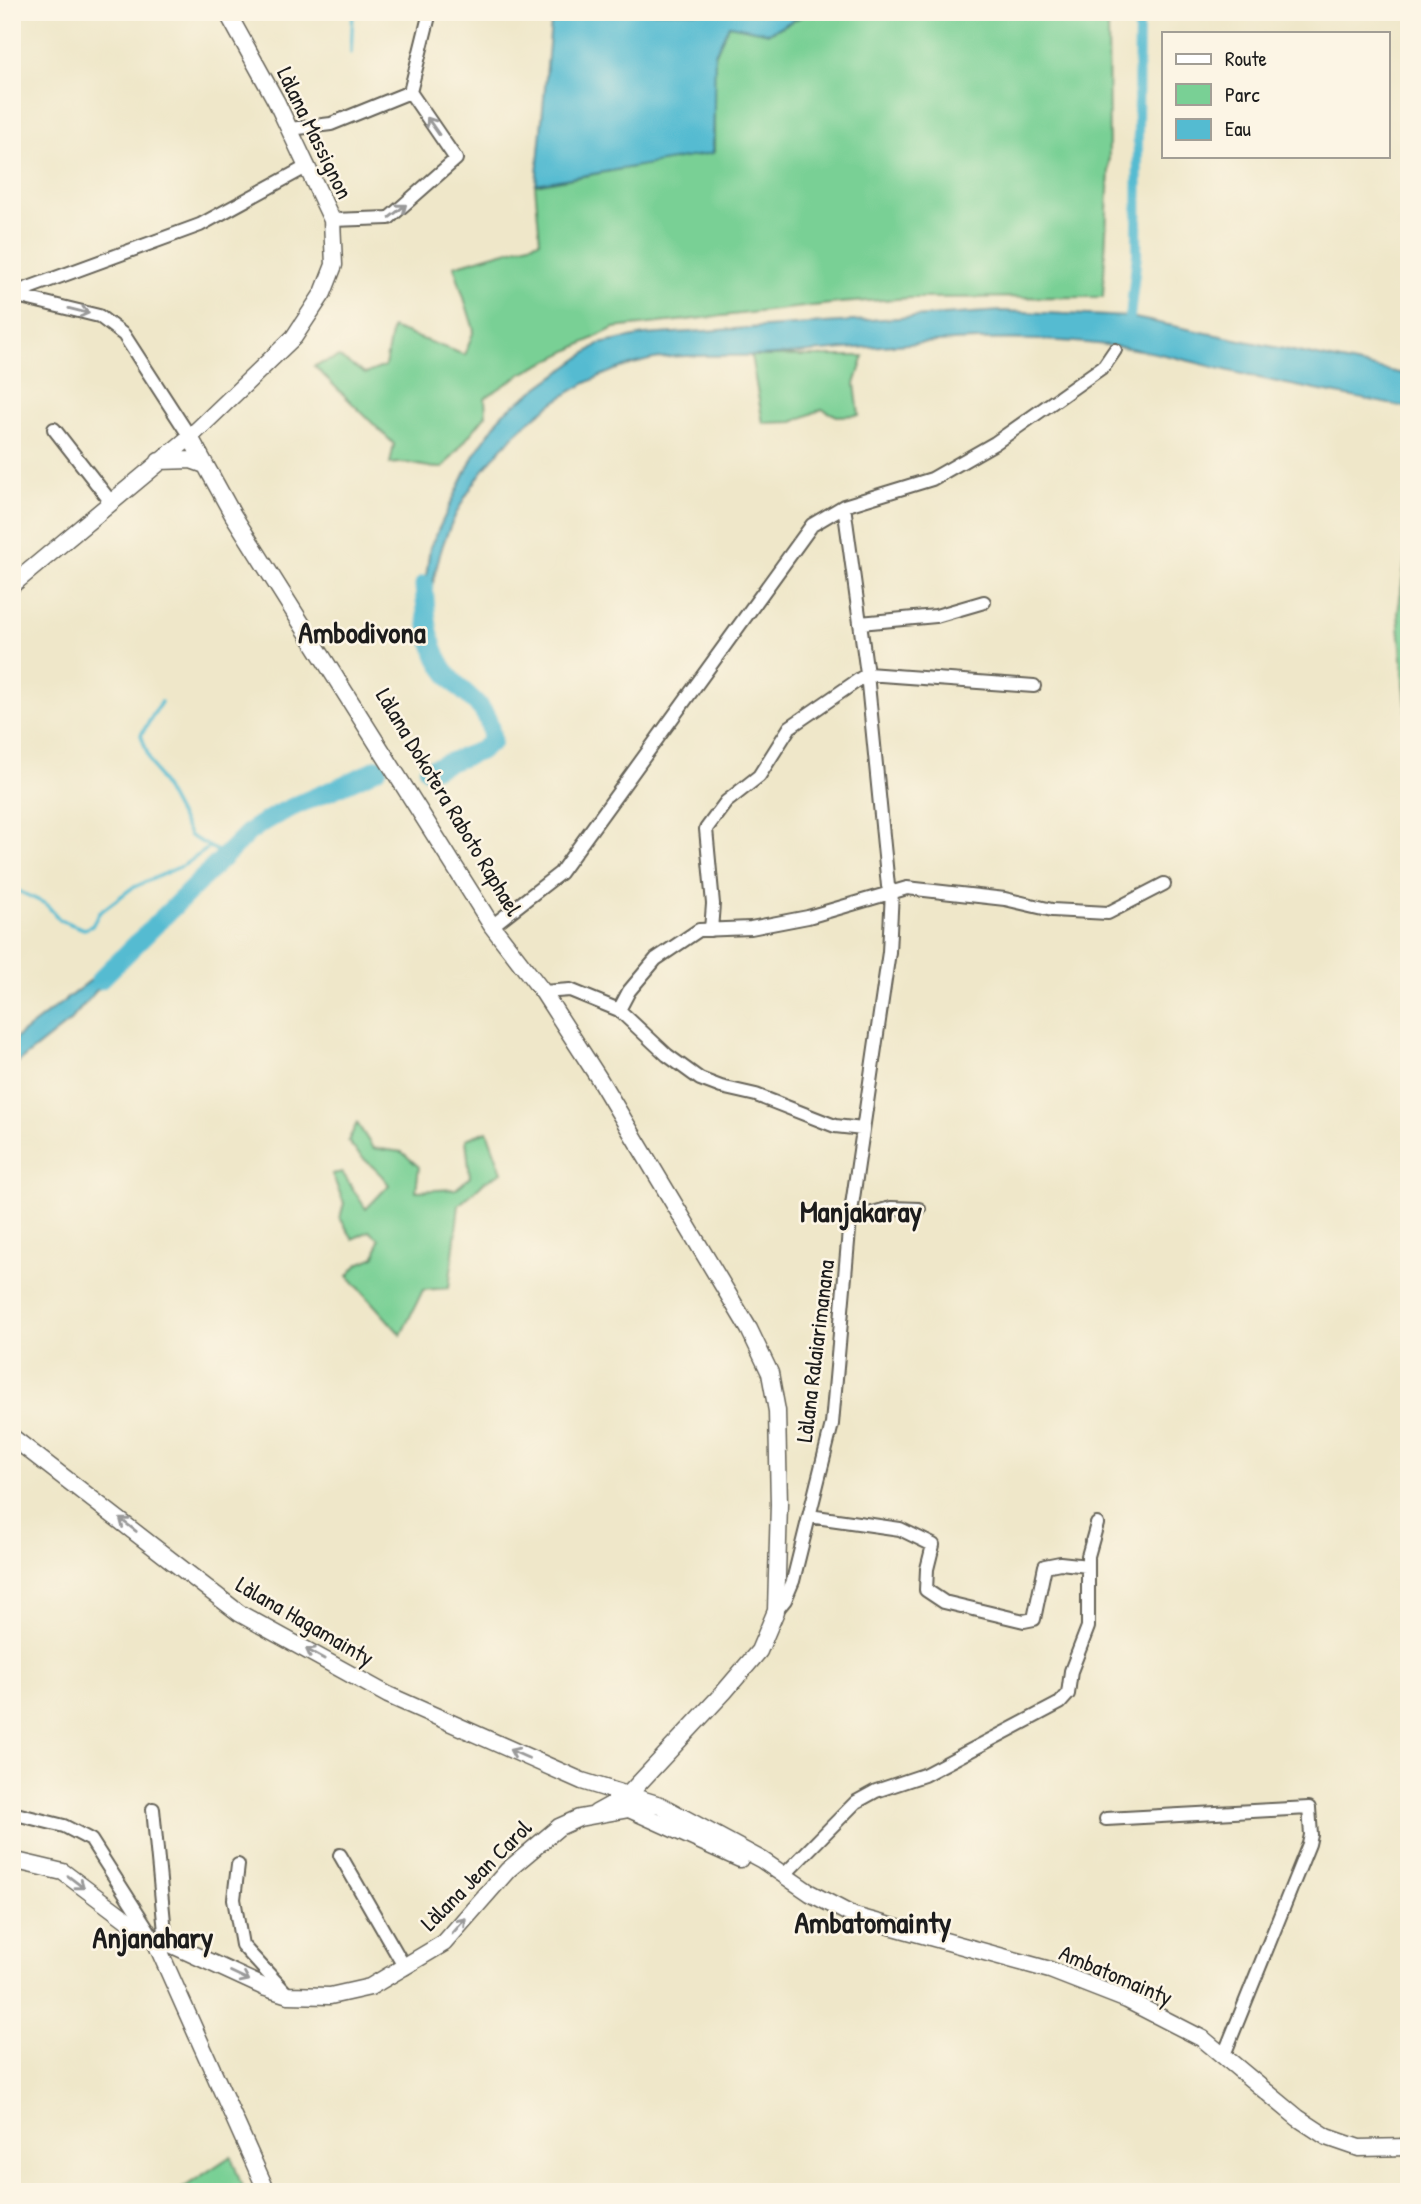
<svg xmlns="http://www.w3.org/2000/svg" width="1421" height="2204" viewBox="0 0 1421 2204" font-family="'Patrick Hand',sans-serif">
<rect width="100%" height="100%" fill="#fcf5e5"/>
<filter id="ink" filterUnits="userSpaceOnUse"><feTurbulence type="fractalNoise" baseFrequency=".0143" numOctaves="2"/><feDisplacementMap in="SourceGraphic" scale="14" xChannelSelector="R" yChannelSelector="G"/><feConvolveMatrix kernelMatrix="1 2 1 2 8 2 1 2 1" color-interpolation-filters="sRGB"/></filter>
<filter id="wash" filterUnits="userSpaceOnUse"><feTurbulence type="fractalNoise" baseFrequency=".00686" numOctaves="4" result="noise"/><feDisplacementMap in="SourceGraphic" scale="28" xChannelSelector="R" yChannelSelector="G"/><feGaussianBlur stdDeviation="1.57" result="paint"/><feColorMatrix in="noise" values="0 0 0 0 0 0 0 0 0 0 0 0 0 0 0 0 0 1.4 0 .05"/><feComposite in="paint" operator="in"/></filter>
<g filter="url(#wash)">
<rect width="100%" height="100%" fill="#efe7c9"/>
<!-- green -->
<path fill="#79d095" stroke="#4a7658" stroke-width="2" d="M810,12H1108L1109,170L1103,297L911,298L840,303L614,328L521,374L485,398L486,415L443,468C423,469 413,460 390,464L394,444L314,366L339,357L365,374L385,366L392,328L465,355L474,330L454,266L540,241L535,185L714,152V58L728,24L771,32Z
M751,356H864L855,384L859,415L837,416L822,409L793,422L763,423Z
M1409,534V736L1398,613Z
M357,1123L373,1148L402,1152L419,1167L416,1191L456,1189L470,1177L466,1139L487,1131L502,1172L484,1182L459,1205L449,1288L423,1290L401,1335L348,1276L358,1264L375,1257L379,1239L369,1231L353,1239L340,1218L344,1203L332,1174L342,1172L366,1209L389,1185C377,1166 360,1160 348,1141Z
M231,2156L244,2192H177Z"/>
<!-- water -->
<path fill="#54bbd1" stroke="#386c76" stroke-width="2" d="M552,12H809L769,33L729,25L715,54L713,153L536,184Z
M1002,311L1130,317L1409,375V408C1355,397 1300,388 1246,375C1207,366 1168,354 1128,348C1011,329 893,346 776,355C737,358 686,352 649,360C559,380 478,453 445,539C439,554 436,571 432,587L425,585L430,547L474,455L503,413L599,344L645,335Z
M96,976L103,983L69,1022L12,1067V1041Z"/>
<g fill="none" stroke-linecap="round" stroke-linejoin="round">
<!-- stream -->
<path stroke="#54bbd1" stroke-width="3.5" d="M351,53L353,12
M161,702L141,735L150,761L190,836L210,847
M12,888L46,904L60,920L84,929L92,926L99,913L132,888L184,865L210,847L225,855"/>
<!-- canal -->
<path stroke="#54bbd1" stroke-width="10" d="M1130,317L1137,254L1139,12"/>
<!-- river -->
<path stroke="#54bbd1" stroke-width="19" d="M424,585C426,618 428,651 450,677C470,702 490,704 492,742L480,751L428,770
M100,980L249,832C289,803 336,792 378,768"/>
</g>
</g>
<g filter="url(#ink)">
<g fill="none" stroke-linecap="round" stroke-linejoin="round">
<defs>
<path id="street" d="M290,129L331,124L410,92L430,12
M332,220L389,218L456,159L410,92
M12,294L200,225L308,166
M13,295L99,316L124,335L190,437
M54,429L111,502
M860,623L936,616L984,602
M492,926L560,873L812,525L844,506L932,479L995,443L1104,366L1115,350
M711,930L713,904L706,829L726,802L759,776L790,727L867,674L1034,686
M543,992L570,990L619,1010L667,1055L700,1079L721,1087L756,1095L835,1126L863,1129
M619,1010L629,991L656,959L699,930L751,928L808,917L907,888L1005,899L1052,910L1108,913L1164,884
M850,1219L891,1208L919,1209
M809,1516L900,1529L933,1545L927,1569L926,1590L944,1602L1024,1621L1034,1619L1045,1566L1060,1563L1088,1566
M776,1611L785,1600L793,1581L832,1424L850,1219L889,952L892,891L888,886L867,674L844,506
M153,1809L166,1942
M12,1813L64,1826L91,1840L151,1934
M1106,1819L1309,1808L1311,1835L1309,1844L1224,2055
M340,1855L405,1968
M238,1865L234,1899L242,1945L288,1995
M784,1875L856,1802L876,1791L924,1775L1060,1703L1068,1694L1071,1671L1088,1627V1556L1097,1524"/>
<path id="secondary" d="M190,437L233,515L492,926L543,992L598,1077L749,1329L770,1373L777,1411L779,1504L776,1611L759,1651L724,1692L627,1796L596,1813
M159,461L191,460L205,465
M12,585L190,437L294,337L323,293L334,265L332,220L276,101L227,12
M12,1437L239,1613L388,1695L582,1781L660,1805L762,1860L810,1893L854,1916L1050,1970L1127,2000L1203,2039L1298,2118L1327,2137L1359,2148L1409,2147
M12,1860L63,1872L155,1941L267,2192
M155,1941L166,1942L266,1988L288,1995L330,1996L370,1987L444,1943L508,1870L559,1827L579,1818L629,1809L740,1859"/>
</defs>
<!-- street casing -->
<use href="#street" stroke="#666359" stroke-width="16"/>
<!-- secondary casing -->
<use href="#secondary" stroke="#666359" stroke-width="19"/>
<!-- street -->
<use href="#street" stroke="#fff" stroke-width="12"/>
<!-- secondary -->
<use href="#secondary" stroke="#fff" stroke-width="16"/>
</g>
<!-- one-way arrows -->
<defs><path id="oneway-shaft" d="M-6 0H5M1.5-3L5.5 0L1.5 3" fill="none" stroke-width="1.6" stroke-linecap="round" stroke-linejoin="round" transform="scale(1.75)"/></defs>
<g stroke="#999">
<use href="#oneway-shaft" transform="translate(433 126) rotate(-125)"/>
<use href="#oneway-shaft" transform="translate(398 211) rotate(-38)"/>
<use href="#oneway-shaft" transform="translate(79 311) rotate(14)"/>
<use href="#oneway-shaft" transform="translate(128 1525) rotate(-142)"/>
<use href="#oneway-shaft" transform="translate(315 1654) rotate(-151)"/>
<use href="#oneway-shaft" transform="translate(519 1754) rotate(-156)"/>
<use href="#oneway-shaft" transform="translate(76 1882) rotate(37)"/>
<use href="#oneway-shaft" transform="translate(459 1926) rotate(-49)"/>
<use href="#oneway-shaft" transform="translate(240 1976) rotate(25)"/>
</g>
</g>
<g text-anchor="middle" stroke-width="5" stroke-linejoin="round" paint-order="stroke">
<!-- street labels -->
<g font-size="23" fill="#1c1c1c" stroke="#fcf5e5">
<text transform="translate(315 133) rotate(64)" y="8">Làlana Massignon</text>
<text transform="translate(449 802) rotate(59)" y="8">Làlana Dokotera Raboto Raphael</text>
<text transform="translate(815 1351) rotate(-83)" y="8">Làlana Ralaiarimanana</text>
<text transform="translate(305 1621) rotate(30)" y="8">Làlana Hagamainty</text>
<text transform="translate(476 1875) rotate(-45)" y="8">Làlana Jean Carol</text>
<text transform="translate(1116 1975) rotate(23)" y="8">Ambatomainty</text>
</g>
<!-- district labels -->
<g font-size="30" font-weight="bold" fill="#1c1c1c" stroke="#fcf5e5">
<text x="362" y="643">Ambodivona</text>
<text x="861" y="1222">Manjakaray</text>
<text x="873" y="1933">Ambatomainty</text>
<text x="153" y="1948">Anjanahary</text>
</g>
</g>
<!-- margin -->
<rect width="1421" height="2204" fill="none" stroke="#fcf5e5" stroke-width="42"/>
<!-- legend -->
<rect x="1162" y="32" width="228" height="126" fill="#fcf5e5" stroke="#a29e95" stroke-width="2"/>
<rect x="1176" y="54" width="35" height="10" fill="#ffffff" stroke="#a29e95" stroke-width="2"/>
<text x="1225" y="66" font-size="21" fill="#1c1c1c">Route</text>
<rect x="1176" y="84" width="35" height="21" fill="#79d095" stroke="#a29e95" stroke-width="2"/>
<text x="1225" y="102" font-size="21" fill="#1c1c1c">Parc</text>
<rect x="1176" y="119" width="35" height="21" fill="#54bbd1" stroke="#a29e95" stroke-width="2"/>
<text x="1225" y="136" font-size="21" fill="#1c1c1c">Eau</text>
</svg>
